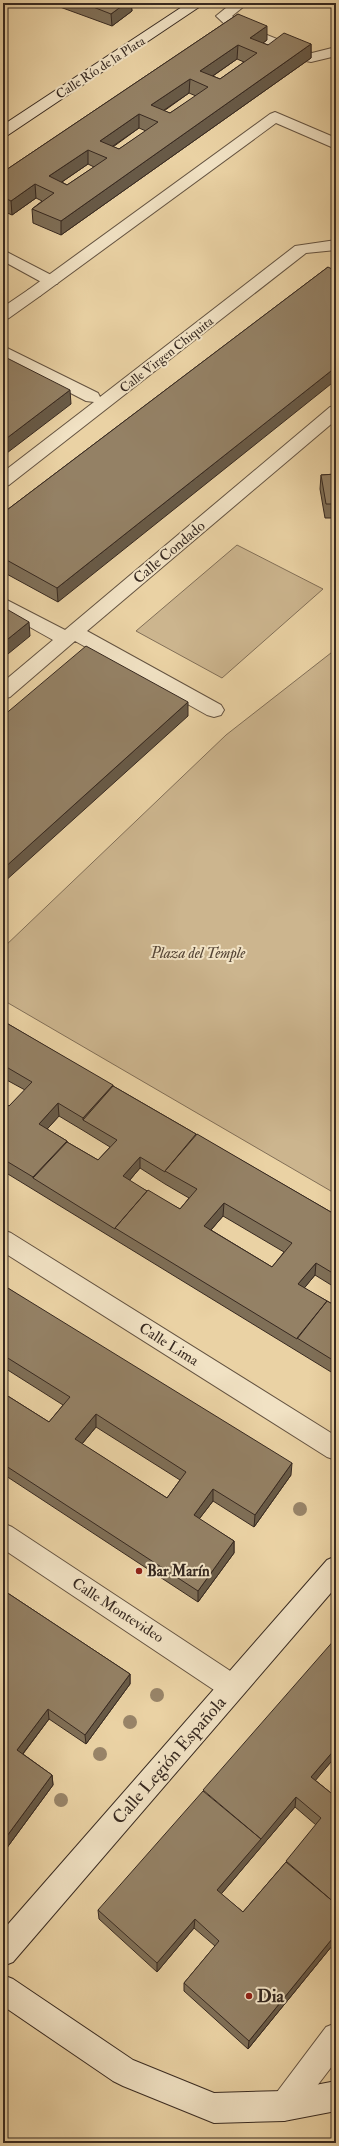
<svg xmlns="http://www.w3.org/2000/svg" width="339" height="2146" viewBox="0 0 339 2146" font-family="'IM FELL Double Pica',serif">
<rect width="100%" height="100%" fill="#ead2a4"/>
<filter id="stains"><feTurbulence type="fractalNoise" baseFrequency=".005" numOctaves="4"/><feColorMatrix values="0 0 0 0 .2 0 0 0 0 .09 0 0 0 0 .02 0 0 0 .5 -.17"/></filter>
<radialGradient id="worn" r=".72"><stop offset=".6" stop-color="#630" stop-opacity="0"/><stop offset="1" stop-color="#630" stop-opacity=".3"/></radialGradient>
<!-- green -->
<path fill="#ccb58e" stroke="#826f57" d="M237,545L323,589L222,678L136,631Z
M336,649V1194L3,1000V948L226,735Z"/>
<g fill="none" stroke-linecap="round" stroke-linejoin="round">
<defs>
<path id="lane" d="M275,112L336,138V149L276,123L40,296H28L26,293L28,290L270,114Z"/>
<path id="street" d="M232,3H248L232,16L242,25L312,53L336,47V56L311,62L306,61L232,31L216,16Z
M336,240V250L306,253L9,485L3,487V472L94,402L86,401L3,358V346L98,393L100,397L295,246Z
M3,250L57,278L59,281L57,284H45L3,261Z
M34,288L40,290L42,293L40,296L9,318L3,320V307L28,290Z
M336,406V420L87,631L221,705L224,710L221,715L214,717L207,715L75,641L10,697L3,699V682L53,640L3,612V598L65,630L330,407Z
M3,1230L11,1233L336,1436V1460L327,1457L3,1252Z
M3,1523L12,1527L241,1678L245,1687L241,1696L232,1700L223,1696L3,1549Z
M336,2023V2061L294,2116L284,2121L274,2116L269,2106L274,2096L326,2027Z"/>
<path id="secondary" d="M188,3H205L8,135L3,137V125Z
M336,1556V1587L13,1962L3,1966V1930L327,1560Z
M3,1975L13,1979L133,2060L214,2093L284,2091L336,2081V2111L284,2121L214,2123L123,2086L113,2081L3,2006Z"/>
</defs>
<!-- lane casing -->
<use href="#lane" stroke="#645341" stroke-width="2"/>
<!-- street casing -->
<use href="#street" stroke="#645341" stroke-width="2"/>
<!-- secondary casing -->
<use href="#secondary" stroke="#372920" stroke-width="2"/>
<!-- lane -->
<use href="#lane" fill="#f1e2c4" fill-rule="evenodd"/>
<!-- street -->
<use href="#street" fill="#f1e2c4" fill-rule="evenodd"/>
<!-- secondary -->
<use href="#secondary" fill="#f1e2c4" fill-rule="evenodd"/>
</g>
<!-- trees -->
<g fill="#988468">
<circle cx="300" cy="1509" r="7"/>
<circle cx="157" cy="1695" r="7"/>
<circle cx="130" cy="1722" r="7"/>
<circle cx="100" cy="1754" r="7"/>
<circle cx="61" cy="1800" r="7"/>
</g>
<!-- wall -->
<path fill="#7f6f57" stroke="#372920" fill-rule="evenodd" d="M49,3H131L132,11L112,26Z
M238,14L267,40L263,43L268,45L311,44V58L61,235L33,223L32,209L42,201L36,198L12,215L3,211V172ZM237,59L244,62L220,79L213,76ZM189,93L196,96L170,113L164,111ZM139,128L146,131L119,149L113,147ZM88,164L94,167L67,185L62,182Z
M328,267L58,602L3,572V513Z
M335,438H336V461L334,452Z
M336,474V518H325L320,489L321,475Z
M3,1021L113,1086L336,1215V1288L315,1275L304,1288L336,1306V1375L3,1171V1103L9,1106L25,1090L3,1078ZM59,1116L84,1131L110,1147L98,1160L67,1142V1141L47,1129ZM140,1168L165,1184L189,1198L180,1209L147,1191L129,1181ZM223,1216L284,1252L272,1267L211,1230Z
M3,1285L291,1475L254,1527L213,1501L199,1519L234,1541V1553L198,1602L3,1474V1393L49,1422L63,1405L3,1367ZM96,1427L180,1480L167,1498L82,1444Z
M3,1590L130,1674V1684L86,1744L49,1719L23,1754L52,1775L53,1785L6,1849L3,1847Z
M336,1756L315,1780L336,1797V1941L248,2049L184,1991V1983L215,1946L194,1928L157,1972L99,1919L98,1910ZM295,1807L316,1825L286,1862L243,1912L221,1894Z"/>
<!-- shaded-wall -->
<path fill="#685a47" stroke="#372920" d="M126,3H131L132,11L112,26L111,14Z
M267,26V40L252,51L250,38Z
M311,44V58L61,235V221Z
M238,45L237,59L201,84L200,71Z
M190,79L189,93L151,119V105Z
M139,114V128L100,155V141Z
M88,150V164L50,190L49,176Z
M35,184L36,198L12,215L11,201Z
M336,367V380L58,602L57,588Z
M70,390L71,404L3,456V441Z
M29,622L30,636L3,658V643Z
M188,702V716L3,883V869Z
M113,1085L114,1098L83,1120V1118Z
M58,1103L59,1116L40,1137L39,1124Z
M67,1141L68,1154L33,1178V1177Z
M140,1157V1168L123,1188V1176Z
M224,1203L223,1216L204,1238V1226Z
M316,1263L315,1275L297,1297L298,1284Z
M96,1414V1427L76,1451L75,1439Z
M292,1463L291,1475L254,1527L255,1515Z
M213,1489V1501L193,1527L194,1515Z
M234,1541V1553L198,1602V1591Z
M130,1674V1684L86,1744L85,1735Z
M48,1709L49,1719L18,1760L17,1750Z
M336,1748V1756L310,1787L311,1777Z
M52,1775L53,1785L6,1849L4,1840Z
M296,1797L295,1807L217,1899V1890Z
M195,1919L194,1928L157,1972V1963Z
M336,1934V1941L248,2049L249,2041Z"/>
<!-- building -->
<path fill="#948165" stroke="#372920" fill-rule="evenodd" d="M83,3H126L111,14Z
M238,14L267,26L250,38L268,45L284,33L311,44L61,221L32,209L54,193L35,184L11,201L3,197V172ZM238,45L257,53L220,79L200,71ZM190,79L208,87L170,113L151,105ZM139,114L158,122L119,149L100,141ZM88,150L107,158L67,185L49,176Z
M328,267L336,271V367L57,588L3,558V513Z
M3,356L70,390L3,441Z
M336,474V504H326L321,475Z
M3,607L29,622L3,643Z
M86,646L188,702L3,869V716Z
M3,1021L113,1085L83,1118L58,1103L39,1124L67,1141L33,1177L3,1159V1103L9,1106L32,1082L3,1065Z
M113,1086L196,1134L165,1171V1172L140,1157L123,1176L147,1191L115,1228V1229L33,1178L67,1142L98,1160L117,1140L83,1120Z
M197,1134L336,1215V1275L316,1263L298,1284L327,1301L297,1339L115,1228L148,1190L180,1209L197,1189L165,1171ZM224,1203L292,1243L272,1267L204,1226Z
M3,1285L292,1463L255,1515L213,1489L194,1515L234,1541L198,1591L3,1464V1393L49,1422L70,1397L3,1355ZM96,1414L186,1472L167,1498L75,1439Z
M327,1301L336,1306V1362L297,1338Z
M3,1590L130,1674L85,1735L48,1709L17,1750L52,1775L4,1840L3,1839Z
M336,1638V1748L311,1777L336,1797V1904L286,1861L321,1818L296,1797L261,1839L203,1790Z
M203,1791L261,1839L217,1890L243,1912L286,1862L336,1904V1934L249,2041L184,1983L219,1941L195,1919L157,1963L98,1910Z"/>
<!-- markers -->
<g fill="#8f2418" stroke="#f1e2c4" stroke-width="1.5">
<circle cx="139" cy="1571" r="4"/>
<circle cx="249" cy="1996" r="4"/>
</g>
<g text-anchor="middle" stroke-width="4" stroke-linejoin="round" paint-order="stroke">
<!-- far-street labels -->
<g font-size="13" fill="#372920" stroke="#f1e2c4">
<text transform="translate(100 67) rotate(-33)" y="5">Calle Río de la Plata</text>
<text transform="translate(166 354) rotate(-38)" y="5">Calle Virgen Chiquita</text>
</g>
<!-- street labels -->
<g font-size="15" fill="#372920" stroke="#f1e2c4">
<text transform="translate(169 552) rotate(-40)" y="5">Calle Condado</text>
<text transform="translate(169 1344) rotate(32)" y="5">Calle Lima</text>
<text transform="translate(118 1610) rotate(33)" y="5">Calle Montevideo</text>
</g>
<!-- park labels -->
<g font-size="15" font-style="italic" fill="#554536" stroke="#f1e2c4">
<text x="198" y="958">Plaza del Temple</text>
</g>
<!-- poi labels -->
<g font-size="15" font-weight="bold" fill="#372920" stroke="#f1e2c4" text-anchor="start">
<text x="147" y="1576">Bar Marín</text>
</g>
<!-- near-street labels -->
<g font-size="18" fill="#372920" stroke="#f1e2c4">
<text transform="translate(169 1760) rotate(-49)" y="6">Calle Legión Española</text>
</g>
<!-- near-poi labels -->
<g font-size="18" font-weight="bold" fill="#372920" stroke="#f1e2c4" text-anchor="start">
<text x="257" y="2002">Dia</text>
</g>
</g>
<!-- margin -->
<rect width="339" height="2146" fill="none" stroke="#ead2a4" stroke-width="16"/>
<rect x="4" y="4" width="331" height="2138" fill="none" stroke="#372920" stroke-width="2"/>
<rect x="8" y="8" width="323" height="2130" fill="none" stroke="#372920"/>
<rect width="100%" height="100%" filter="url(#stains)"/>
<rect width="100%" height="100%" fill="url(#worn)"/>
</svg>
